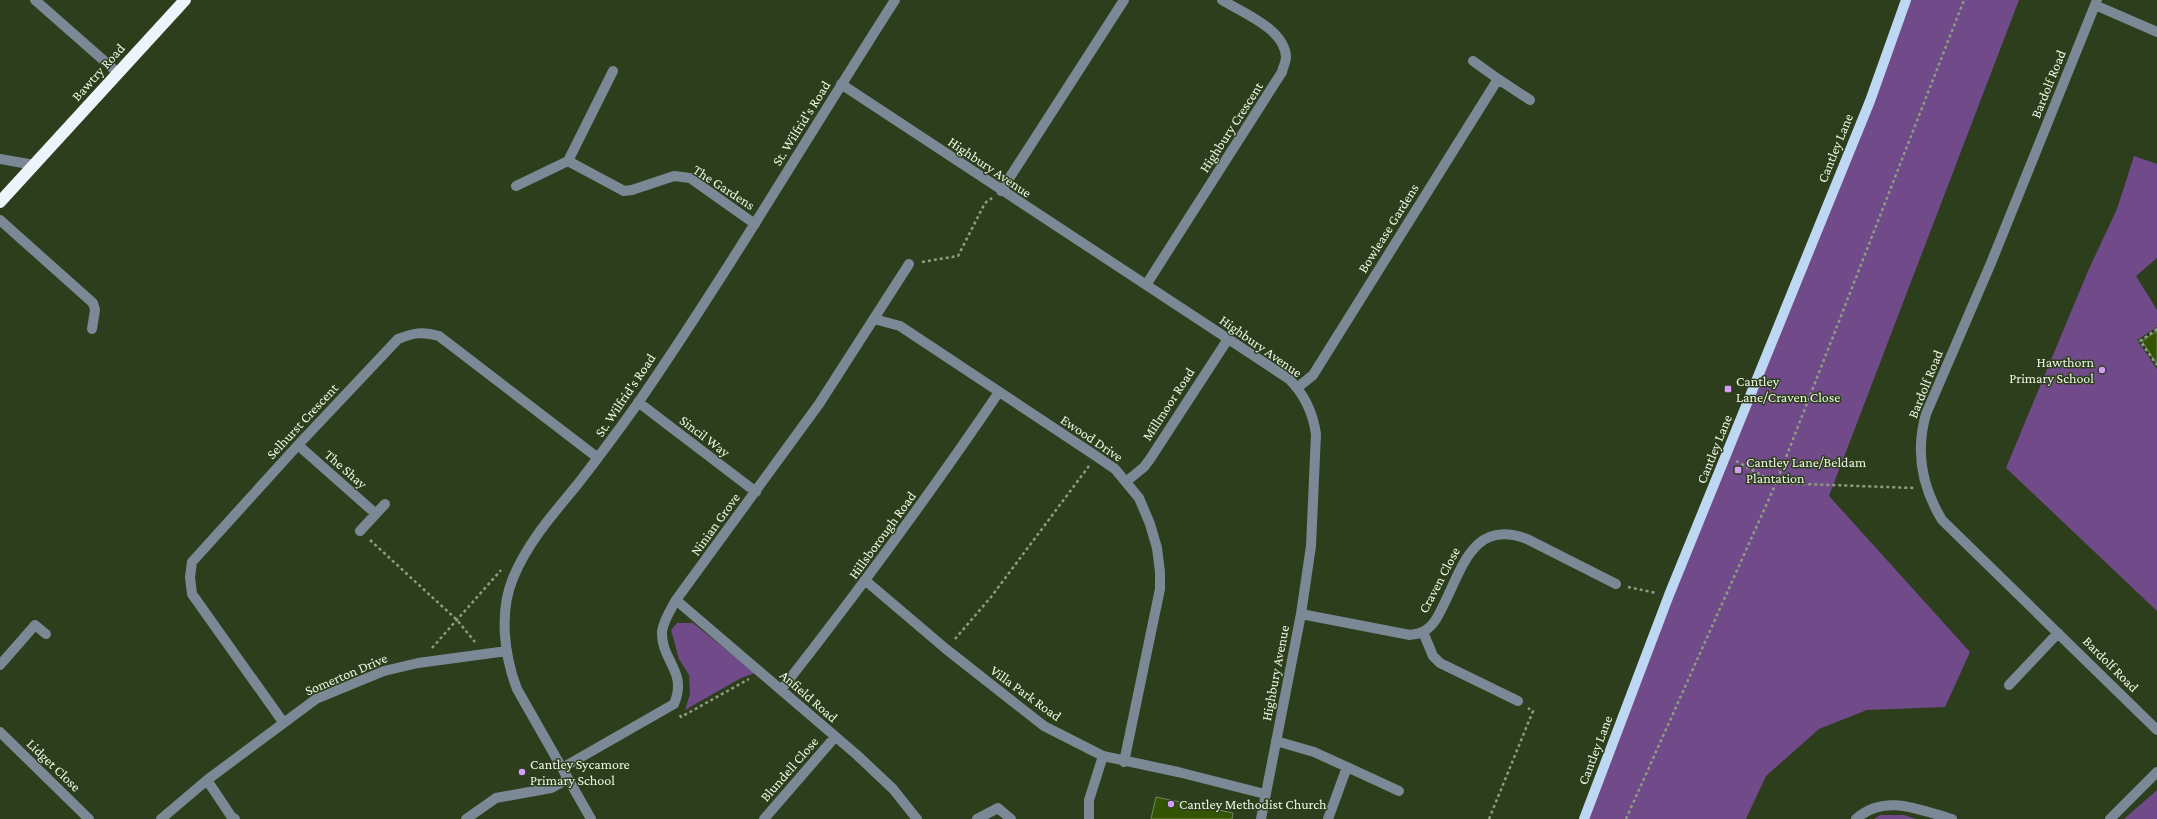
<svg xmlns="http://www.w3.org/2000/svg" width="2157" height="819" viewBox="0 0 2157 819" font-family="'Crimson Pro',serif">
<rect width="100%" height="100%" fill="#2d3e1d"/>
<!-- green -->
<path fill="#704a89" d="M1909,0H2019L1829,496L1970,652L1945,707L1867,710L1819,729L1766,776L1746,819H1585Z
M2134,156L2157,164V258L2136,276L2157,310V327L2137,340L2157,369V611L2006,468L2088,271L2117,209Z
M677,623H693L755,673L741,678L685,710L690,694L689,675L679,659L671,630Z
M2157,790V819H2124Z
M1880,815H1904L1916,819H1874Z"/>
<!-- building -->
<path fill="#335400" stroke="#728561" d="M2157,331V364L2142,341Z
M1156,797L1233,813L1232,819H1151Z"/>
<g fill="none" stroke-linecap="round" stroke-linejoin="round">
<!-- path -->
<path stroke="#8e9c82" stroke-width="2.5" stroke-dasharray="3 3" stroke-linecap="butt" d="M922,262L958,256L985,203L992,198
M2157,329L2140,341L2157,365
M1736,461L1776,483L1914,488
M370,540L457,620L475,642
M1628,587L1656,593
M955,639L991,597L1089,466
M432,648L501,570
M680,715L681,717L749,679
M1489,819L1533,711L1528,708
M1626,819L1776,483L1964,0"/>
<!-- minor -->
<path stroke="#7b8896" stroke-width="10" d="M35,0L118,73
M2097,0L1991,263L1926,414C1915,452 1922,487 1942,520L2157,730
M2095,5L2157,32
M1473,61L1498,79
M841,84L1289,379C1304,394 1313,413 1316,434L1311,546L1301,614L1261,819
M0,159L34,165
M568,161L624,191L632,190L674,176L690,178L755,224
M516,186L568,161L613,71
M1001,191L1124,0
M0,220L93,303L95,310L92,329
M1146,285L1282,72C1283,67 1286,62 1286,57C1285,29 1243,13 1222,0
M874,319L900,326L1096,456L1115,469L1139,498L1150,524L1157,548L1160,572V589L1124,762
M1297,388L1313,375L1498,79L1530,100
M638,402L756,492
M298,445L376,514
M1127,481L1144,467L1150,459L1228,339
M360,531L385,504
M866,581L946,649L1044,726L1103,756L1178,772L1265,794
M676,600L857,755L893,789L917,819
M1301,614L1410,635C1414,634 1419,634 1422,632C1434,627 1439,614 1444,604C1463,566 1474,519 1527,539L1616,584
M1423,632L1433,656L1440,663L1518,701
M0,665L35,625L46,634
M2009,685L2058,633
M781,690C857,593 930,494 999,392
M283,722L192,594L190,577L192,562L298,445L398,339C413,333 423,331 439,336L598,458
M0,732L89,819
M1276,741L1314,752L1347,767L1328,819
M1347,767L1399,791
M562,768L674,704C688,671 661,661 662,632C663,621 671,609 676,600L819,404L909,264
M207,780L231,816L235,819
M161,819L207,780L316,699L384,671L418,663L507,651
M466,819L496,798L551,788L568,779
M591,819L517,689C504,655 499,612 513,578C528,542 553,514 577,485C598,458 618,431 638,403C728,272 809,134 895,0
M764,819L835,737
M977,819L998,808L1011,819
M1089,819V800L1103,756
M1856,819C1884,793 1920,810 1952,819
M2110,819L2157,772"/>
<!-- major -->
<path stroke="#bed8f4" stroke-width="10" d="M1584,819L1669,595L1870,101L1906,0"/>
<!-- highway -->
<path stroke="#eef4fb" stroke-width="12" d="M0,202L185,0"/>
</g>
<!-- markers -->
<g fill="#d49cfb" stroke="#2d3e1d" stroke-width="1.5">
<circle cx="2102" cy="370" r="4"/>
<rect x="1724" y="385" width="8" height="8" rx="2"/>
<rect x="1734" y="466" width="8" height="8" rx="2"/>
<circle cx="522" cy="772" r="4"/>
<circle cx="1171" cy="804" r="4"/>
</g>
<g text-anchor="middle" stroke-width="3" stroke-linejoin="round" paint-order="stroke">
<!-- street labels -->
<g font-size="14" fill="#ecf6e3" stroke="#2d3e1d">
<text transform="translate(98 72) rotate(-48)" y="5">Bawtry Road</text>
<text transform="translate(2048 84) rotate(-68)" y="5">Bardolf Road</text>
<text transform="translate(801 123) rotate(-58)" y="5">St. Wilfrid's Road</text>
<text transform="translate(1231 127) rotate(-57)" y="5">Highbury Crescent</text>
<text transform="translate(1835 148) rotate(-68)" y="5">Cantley Lane</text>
<text transform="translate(990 167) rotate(34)" y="5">Highbury Avenue</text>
<text transform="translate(724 187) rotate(33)" y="5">The Gardens</text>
<text transform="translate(1388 228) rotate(-58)" y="5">Bowlease Gardens</text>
<text transform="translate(1261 346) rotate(35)" y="5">Highbury Avenue</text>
<text transform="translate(1925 384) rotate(-68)" y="5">Bardolf Road</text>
<text transform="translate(625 395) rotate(-56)" y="5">St. Wilfrid's Road</text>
<text transform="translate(1168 404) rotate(-57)" y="5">Millmoor Road</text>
<text transform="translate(302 421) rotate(-47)" y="5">Selhurst Crescent</text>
<text transform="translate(705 436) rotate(37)" y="5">Sincil Way</text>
<text transform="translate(1092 438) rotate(34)" y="5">Ewood Drive</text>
<text transform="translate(1714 449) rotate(-68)" y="5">Cantley Lane</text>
<text transform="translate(346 469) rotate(41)" y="5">The Shay</text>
<text transform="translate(715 524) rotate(-54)" y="5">Ninian Grove</text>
<text transform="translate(882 535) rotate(-54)" y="5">Hillsborough Road</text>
<text transform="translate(1439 580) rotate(-62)" y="5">Craven Close</text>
<text transform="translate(2111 664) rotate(45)" y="5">Bardolf Road</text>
<text transform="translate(1275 673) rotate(-79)" y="5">Highbury Avenue</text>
<text transform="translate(346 674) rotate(-23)" y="5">Somerton Drive</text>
<text transform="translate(1026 693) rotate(36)" y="5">Villa Park Road</text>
<text transform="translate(809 696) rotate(41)" y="5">Anfield Road</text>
<text transform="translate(1595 750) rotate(-69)" y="5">Cantley Lane</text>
<text transform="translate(54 765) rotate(44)" y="5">Lidget Close</text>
<text transform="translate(789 769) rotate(-49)" y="5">Blundell Close</text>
</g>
<!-- poi labels -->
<g font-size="14" fill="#ecf6e3" stroke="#2d3e1d" text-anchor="start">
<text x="2094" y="367" text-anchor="end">Hawthorn<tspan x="2094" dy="16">Primary School</tspan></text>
<text x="1736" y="386">Cantley<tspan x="1736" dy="16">Lane/Craven Close</tspan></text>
<text x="1746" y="467">Cantley Lane/Beldam<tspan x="1746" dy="16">Plantation</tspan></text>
<text x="530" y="769">Cantley Sycamore<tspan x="530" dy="16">Primary School</tspan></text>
<text x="1179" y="809">Cantley Methodist Church</text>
</g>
</g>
</svg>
